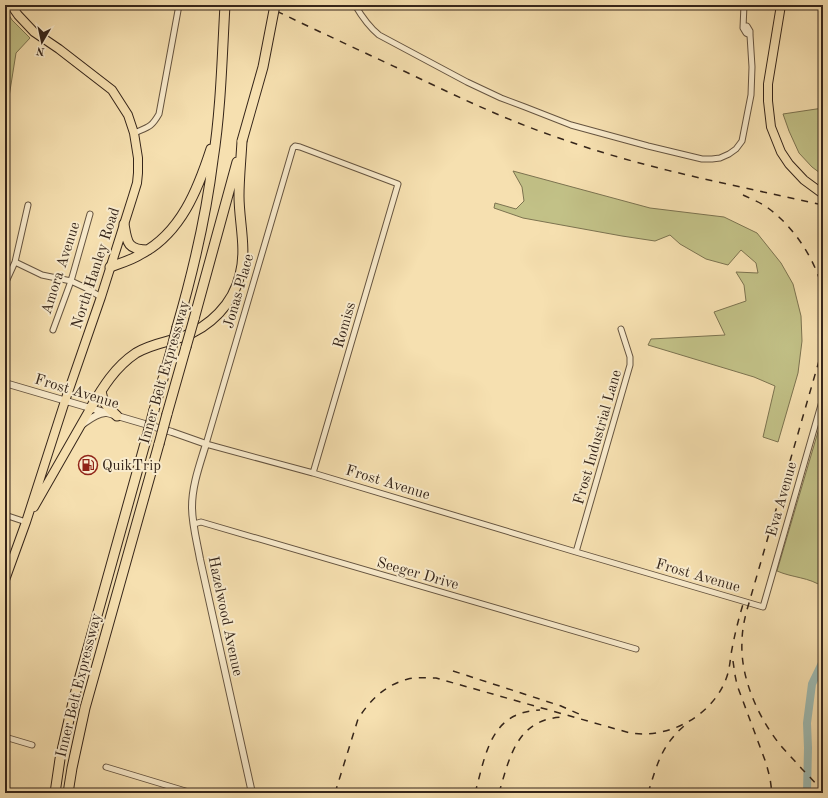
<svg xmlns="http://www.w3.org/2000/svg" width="828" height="798" viewBox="0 0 828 798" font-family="'Old Standard TT',serif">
<rect width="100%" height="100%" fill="#f6e0b0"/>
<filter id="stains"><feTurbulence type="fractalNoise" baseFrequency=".005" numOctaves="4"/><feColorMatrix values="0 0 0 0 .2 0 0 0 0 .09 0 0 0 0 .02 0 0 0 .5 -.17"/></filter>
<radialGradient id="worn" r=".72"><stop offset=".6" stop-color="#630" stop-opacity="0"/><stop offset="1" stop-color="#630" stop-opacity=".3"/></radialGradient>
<!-- green -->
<path fill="#c2c187" stroke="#7c7350" d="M5,9L12,20L30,38L16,53L5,122Z
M823,108V174L820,173L812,167L799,153L789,131L783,114Z
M513,171L650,208L724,217L757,233L781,263L793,284L801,316L802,341L798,373L778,442L763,437L775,386L754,377L648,345L651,339L725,335L714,312L746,301L744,285L736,272L758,273L756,263L741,250L728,265L706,259L680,244L670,235L655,241L622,236L523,218L494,208L495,203L516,209L524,201L522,187Z
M820,425L823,426V587C809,577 793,578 777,571Z"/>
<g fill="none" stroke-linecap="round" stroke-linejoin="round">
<!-- river -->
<path stroke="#9ebbb3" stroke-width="8" d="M807,793L808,748L807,723L812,684L823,661"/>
<defs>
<path id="minor" d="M355,5C362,17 368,26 379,35L467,82L501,98L525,107L571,125L648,146L702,159H712L720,158L729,154L736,149L742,141L751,95L752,67L750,35V31L747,26H744
M744,5L743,28L746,33L750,35
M134,133C148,127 151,128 159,114L179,5
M15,262L42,275L71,281L86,288L101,297
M5,284L15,262L28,205
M53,330L71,281L90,214
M313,473L398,184L300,147L295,146L293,148L206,444L313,473L576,552L763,607L823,398
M5,515L26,522
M194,524L201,522L636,649
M576,552L630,365V357L621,329
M5,737L32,745
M106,767L192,793"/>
<path id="tertiary" d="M5,383L172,432L206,444C200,464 192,485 192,507C192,524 197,542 200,559L252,793
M83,424C90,419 96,414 105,413"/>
<path id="primary" d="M781,5L768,84V101L771,127L781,152L789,164L804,180L823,194
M34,507L90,409
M5,580L26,522L65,401L101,297L133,196L137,183L138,173V158L134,133L128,115L112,90L59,49L34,32L18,15L11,5"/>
<path id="motorway" d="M124,224C127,242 127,250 148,250
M110,267C121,263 132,260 141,254C181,233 198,189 211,149
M194,319L237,162
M177,327C193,272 206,217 213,160C221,109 222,57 225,5
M101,391C103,404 108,407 117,416
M90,409C103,387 115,367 136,353C151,344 167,342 182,337C210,327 233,304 240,275C247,249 239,222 239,196C239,178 241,160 242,141
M154,410L171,351
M167,414L186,347
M55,793L60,759L74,698L146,440
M68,793L72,768L85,708L159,444"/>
</defs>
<!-- minor casing -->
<use href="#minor" stroke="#655440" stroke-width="7"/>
<!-- tertiary casing -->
<use href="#tertiary" stroke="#655440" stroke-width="8"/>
<!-- primary casing -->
<use href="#primary" stroke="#35251a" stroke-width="10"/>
<!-- motorway casing -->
<use href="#motorway" stroke="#35251a" stroke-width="11"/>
<!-- minor -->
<use href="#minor" stroke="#f9ebcc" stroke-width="5"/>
<!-- tertiary -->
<use href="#tertiary" stroke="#f9ebcc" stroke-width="6"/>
<!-- primary -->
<use href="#primary" stroke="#f6e0b0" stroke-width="8"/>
<!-- motorway -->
<use href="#motorway" stroke="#f6e0b0" stroke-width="9"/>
<!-- rail -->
<path stroke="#35251a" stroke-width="1.5" stroke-dasharray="7 7" stroke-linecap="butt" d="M264,5C311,28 359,50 406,72C456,96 506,120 559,138C645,169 734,185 823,205
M743,195C751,199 760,202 768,208C790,224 808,249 818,275C820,280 821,287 823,293
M823,347L749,603C745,616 742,629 742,642C740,678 759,719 781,746C788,754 795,761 802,769C809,776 816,784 823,791
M733,661L735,675L737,685L766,763L770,778L772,793
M453,671L518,692L561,706L579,714
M823,732C819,749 817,763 823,779
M819,737L823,721
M335,793L358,719C370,700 385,685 408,679C417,677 427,678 436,678L630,733C669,739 712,716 726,679C730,669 730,659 732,649C735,633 739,617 744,601
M475,793C486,754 490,712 540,710
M499,793C510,755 518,717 566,717
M648,793C657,765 661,746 684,726"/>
<defs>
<path id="motorway-bridge" d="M242,141L263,67L275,5
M186,347L194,319
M171,351L177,327
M146,440L154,410
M159,444L167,414"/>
</defs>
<!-- motorway-bridge casing -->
<use href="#motorway-bridge" stroke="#35251a" stroke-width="11" stroke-linecap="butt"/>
<!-- motorway-bridge -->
<use href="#motorway-bridge" stroke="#f6e0b0" stroke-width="9"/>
</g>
<!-- icons -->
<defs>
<symbol id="fuel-ring" viewBox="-11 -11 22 22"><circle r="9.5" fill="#f9ebcc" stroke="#8f2418" stroke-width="1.5"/><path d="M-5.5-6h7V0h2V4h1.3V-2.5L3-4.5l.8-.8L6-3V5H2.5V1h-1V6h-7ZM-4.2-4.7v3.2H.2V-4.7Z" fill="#8f2418"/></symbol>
</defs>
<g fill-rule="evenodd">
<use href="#fuel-ring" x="77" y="454" width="22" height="22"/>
</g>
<g text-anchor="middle" stroke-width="4" stroke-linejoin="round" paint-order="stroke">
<!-- street labels -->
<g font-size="15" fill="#35251a" stroke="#f9ebcc">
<text transform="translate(60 268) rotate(-72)" y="5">Amora Avenue</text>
<text transform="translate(95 268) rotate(-72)" y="5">North Hanley Road</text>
<text transform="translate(238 291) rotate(-74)" y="5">Jonas Place</text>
<text transform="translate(344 325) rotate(-74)" y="5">Romiss</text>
<text transform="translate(164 372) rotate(-74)" y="5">Inner Belt Expressway</text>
<text transform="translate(77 391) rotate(17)" y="5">Frost Avenue</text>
<text transform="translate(597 437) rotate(-74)" y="5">Frost Industrial Lane</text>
<text transform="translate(388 482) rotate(17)" y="5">Frost Avenue</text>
<text transform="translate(781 499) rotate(-74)" y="5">Eva Avenue</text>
<text transform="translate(418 573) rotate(16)" y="5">Seeger Drive</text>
<text transform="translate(698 575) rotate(16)" y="5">Frost Avenue</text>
<text transform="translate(226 616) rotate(78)" y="5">Hazelwood Avenue</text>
<text transform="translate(78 685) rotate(-76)" y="5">Inner Belt Expressway</text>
</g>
<!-- poi labels -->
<g font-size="15" fill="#35251a" stroke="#f9ebcc" text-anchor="start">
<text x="102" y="470">QuikTrip</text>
</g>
</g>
<!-- margin -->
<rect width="828" height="798" fill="none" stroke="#f6e0b0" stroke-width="20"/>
<rect x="6" y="6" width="816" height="786" fill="none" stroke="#35251a" stroke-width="2"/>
<rect x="10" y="10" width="808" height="778" fill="none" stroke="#35251a"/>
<!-- north arrow -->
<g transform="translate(42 42) rotate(189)" stroke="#f9ebcc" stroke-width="3" paint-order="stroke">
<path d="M0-3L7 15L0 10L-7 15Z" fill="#35251a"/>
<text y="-6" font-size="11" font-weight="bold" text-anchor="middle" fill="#35251a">N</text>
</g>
<rect width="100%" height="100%" filter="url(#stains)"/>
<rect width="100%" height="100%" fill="url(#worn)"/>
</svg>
